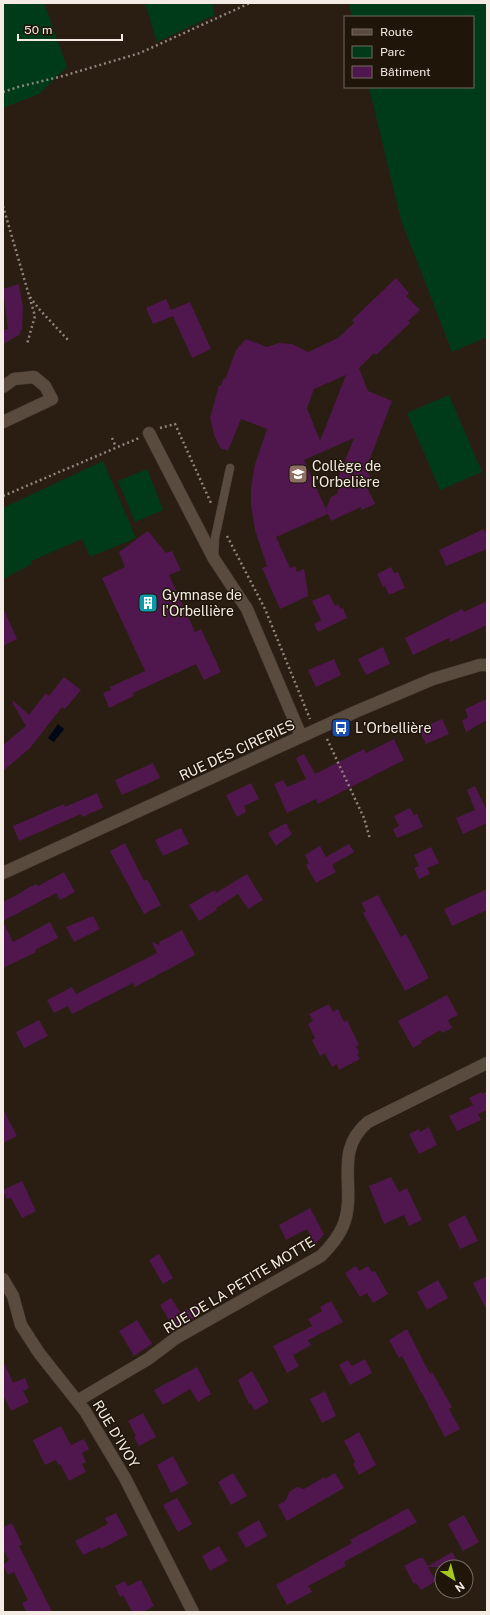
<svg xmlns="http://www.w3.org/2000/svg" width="490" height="1615" viewBox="0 0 490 1615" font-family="'Public Sans',sans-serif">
<rect width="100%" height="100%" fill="#2a1e12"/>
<!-- green -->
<path fill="#003b19" d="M3,3H44L67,67L39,94L3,108Z
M145,3H212L215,15L157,42Z
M349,3H487V337L452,352L401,220L369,87H473V17H352Z
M449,395L482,472L440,490L407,413Z
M103,461L136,538L90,557L82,539L31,561L32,564L3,579V508Z
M147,469L163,510L135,522L118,481Z"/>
<!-- water -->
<path fill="#000717" d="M58,724L64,729L54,742L48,738Z"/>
<!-- building -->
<path fill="#4f174d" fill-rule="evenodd" d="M396,278L409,293L406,296L420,310L408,321L410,323L376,355L374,353L359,368L368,391L392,401L366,469L372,480L365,483L375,504L362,510L361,507L331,521L326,509L331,497L337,494L342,479L338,478L354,438L304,460L328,514L276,537L290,568L295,566L297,572L304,569L307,587L308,596L280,609L262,568L267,566L255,530L251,505V488L255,464L267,429L241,419L228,451L220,448L214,435L210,418L219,385L221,386L224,377L225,380L236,350L246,339L267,347L279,343L292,344L308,352L338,338L354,323L352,320ZM346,375L320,441L307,408L314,389Z
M19,284L23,308L22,329L19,335L3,344V330L8,329L3,289Z
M166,299L171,310L190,302L211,349L192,358L173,316L153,324L146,308Z
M484,529L487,536V549L446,566L439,550Z
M148,531L166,553L172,551L181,570L169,575L195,632L201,629L221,672L204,680L196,664L133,693L134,696L109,708L103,693L111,690L110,687L145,671L102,578L125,567L119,552Z
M391,567L394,573L398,572L405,588L389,595L385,586L383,587L377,574Z
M329,594L335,606L338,604L341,609L343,608L347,618L318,632L314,624L321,620L312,601Z
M487,601V625L450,642L449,638L413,655L405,638L462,609L464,612Z
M3,608L17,639L3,646Z
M383,647L390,664L366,675L358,659Z
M334,659L341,675L316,687L308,670Z
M64,677L81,690L65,709L62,707L30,748L3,771V745L26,726L12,702L14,701L29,715L46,693L49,696Z
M487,699V720L466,732L462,721L468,717L465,709Z
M442,719L449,734L426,744L419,729Z
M394,739L404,760L318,804L316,799L287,813L274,784L283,780L287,787L306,779L296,758L304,754L315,774L364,749L366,753Z
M153,763L160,778L122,795L115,780Z
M251,783L259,799L244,806L246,812L237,817L226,795Z
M475,786L487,811V823L463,834L456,818L475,810L467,790Z
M97,793L103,808L82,817L81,814L19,841L13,826L64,804L65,807Z
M410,808L414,815L417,814L423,827L397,838L393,829L399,826L394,816Z
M286,823L292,834L276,846L268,833Z
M181,828L189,844L163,856L155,840Z
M125,843L144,881L147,879L161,905L144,914L110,851Z
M349,844L354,852L332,865L336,872L316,883L306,865L309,863L305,855L320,846L326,857Z
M431,847L439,863L427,868L430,874L419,879L414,868L419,866L414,855Z
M64,872L75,892L60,900L56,893L3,921V902L24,891V890L36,884L38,886Z
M247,874L263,900L248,909L238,894L216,908L217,910L199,921L189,905L215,890L216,893Z
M487,889V910L452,926L444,909Z
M378,895L401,937L406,934L429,978L405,991L363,913L366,911L361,903Z
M93,916L100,929L74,942L66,927Z
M3,922L13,942L50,922L58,938L35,950L36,952L3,968Z
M182,930L195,955L135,987L133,983L72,1014L68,1006L54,1013L47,1000L72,987L76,994L157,953L152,942L160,945L159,942Z
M447,995L458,1015L448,1020L452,1028L442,1033L441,1030L421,1041L422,1043L413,1048L398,1021Z
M329,1004L333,1012L338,1009L344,1022L347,1020L359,1045L356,1046L359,1053L357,1054L360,1059L339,1070L337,1064L332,1067L325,1053L320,1056L312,1040L315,1038L308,1024L313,1021L309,1014Z
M39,1020L48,1036L24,1048L16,1032Z
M481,1092L482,1094L487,1092V1110L478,1114L481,1120L457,1131L449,1116L473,1105L469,1098Z
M3,1109L17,1136L3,1143Z
M429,1127L437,1145L419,1154L409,1134L419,1129L420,1132Z
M391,1177L399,1192L407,1188L422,1220L409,1226L404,1215L384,1224L369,1186Z
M22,1181L36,1211L22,1218L11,1198L7,1199L3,1191V1190Z
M310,1208L324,1234L315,1245L307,1229L286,1240L279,1225Z
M465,1215L478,1241L460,1249L448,1224Z
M159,1254L173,1278L163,1284L149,1260Z
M356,1266L359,1271L368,1266L372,1272L375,1271L388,1294L373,1303L367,1293L360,1297L345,1273Z
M487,1276V1311L473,1283Z
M438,1280L448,1298L427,1310L417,1292Z
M171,1298L181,1313L200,1302L206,1311L175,1330L160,1305Z
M331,1301L343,1322L308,1340L311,1345L293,1355L299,1366L287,1373L273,1346L312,1326L308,1319L322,1311L320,1307Z
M137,1320L152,1344L134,1356L119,1331Z
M407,1329L430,1374L432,1372L452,1407L449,1409L460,1429L445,1437L402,1356L399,1358L389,1340Z
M365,1359L372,1373L350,1385L339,1365L348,1360L352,1366Z
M3,1361L13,1383L25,1378L29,1388L23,1391L29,1402L11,1411L3,1395Z
M197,1367L211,1394L198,1402L190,1389L163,1405L154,1390Z
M252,1371L269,1402L255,1410L250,1403L249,1404L238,1380Z
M325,1391L336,1416L322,1423L310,1399Z
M143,1413L156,1437L139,1446L134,1437L136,1436L128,1421Z
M61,1426L71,1445L84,1439L89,1449L82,1453L86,1462L82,1464L86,1472L69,1481L60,1464L58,1465L56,1460L45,1465L33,1440Z
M359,1432L376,1465L359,1475L353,1464L355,1462L344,1441Z
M173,1456L188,1484L171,1493L157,1465Z
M233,1473L247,1496L231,1505L218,1482Z
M335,1473L344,1488L287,1521L278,1505L286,1500L289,1492L297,1487L304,1489L324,1477L325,1479Z
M177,1498L192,1524L178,1532L163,1505Z
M408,1508L417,1522L344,1562L346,1566L308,1586L312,1592L287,1605L276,1585L352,1543L350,1540Z
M116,1513L128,1535L101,1549L100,1547L83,1555L75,1541L108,1524L105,1518Z
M464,1515L479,1542L463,1551L448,1524Z
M259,1520L267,1536L246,1548L237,1533Z
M12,1523L22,1544L19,1546L52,1612H26L22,1603L28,1600L14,1572L8,1575L3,1565L9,1560L3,1549V1527Z
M219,1546L228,1561L210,1571L202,1556Z
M452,1552L461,1567H428L436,1581L421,1590L416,1583L414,1584L404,1566L419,1558H423L428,1566Z
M141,1580L154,1606L143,1612H132L123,1595L120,1597L115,1586L125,1581L128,1586Z"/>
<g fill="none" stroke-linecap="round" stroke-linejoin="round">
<defs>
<path id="lane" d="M214,558L215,538L230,468"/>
<path id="street" d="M3,387L14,379L34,377L45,386L52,399L3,422
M149,433L214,559L247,609L301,736
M3,873L355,712L433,679L480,665H487
M3,1279L13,1296L21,1325L39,1353L85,1411L125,1478L193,1612
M77,1401L148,1359L176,1338L321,1256C330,1247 338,1238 343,1226C358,1189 332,1152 368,1122L487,1063"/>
</defs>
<!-- lane casing -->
<use href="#lane" stroke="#443a33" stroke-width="9"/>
<!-- street casing -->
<use href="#street" stroke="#443a33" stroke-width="13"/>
<!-- path -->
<path stroke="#8f857b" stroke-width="2.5" stroke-dasharray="2 3" stroke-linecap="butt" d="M3,92L18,87L63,76L140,53L250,3
M3,206L35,316L27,344
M30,297L39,309L68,340
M160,428L175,424L211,503
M112,438L116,447
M3,496L139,438
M227,536L265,609L310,719
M327,739L364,818L370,839"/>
<!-- lane -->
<use href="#lane" stroke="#594b3e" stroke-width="8"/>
<!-- street -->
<use href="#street" stroke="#594b3e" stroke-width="12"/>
</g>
<!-- icons -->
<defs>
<symbol id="school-square" viewBox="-11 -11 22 22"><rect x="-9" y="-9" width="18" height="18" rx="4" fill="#8d6e63" stroke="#201509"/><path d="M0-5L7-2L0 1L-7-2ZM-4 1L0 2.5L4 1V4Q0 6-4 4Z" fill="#fff"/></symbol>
<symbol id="building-square" viewBox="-11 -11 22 22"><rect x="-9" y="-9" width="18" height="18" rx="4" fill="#0f9aa8" stroke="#201509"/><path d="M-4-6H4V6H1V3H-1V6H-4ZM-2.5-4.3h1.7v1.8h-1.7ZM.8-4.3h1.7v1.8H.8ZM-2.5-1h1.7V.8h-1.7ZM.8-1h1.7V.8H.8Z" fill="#fff"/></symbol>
<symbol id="bus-square" viewBox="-11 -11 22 22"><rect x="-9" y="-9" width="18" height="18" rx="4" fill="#1a4fb4" stroke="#201509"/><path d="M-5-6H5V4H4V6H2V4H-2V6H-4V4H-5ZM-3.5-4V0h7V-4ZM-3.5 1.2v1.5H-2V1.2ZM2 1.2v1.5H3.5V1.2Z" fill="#fff"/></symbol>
</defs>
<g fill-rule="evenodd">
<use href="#school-square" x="287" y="463" width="22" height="22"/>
<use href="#building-square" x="137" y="592" width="22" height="22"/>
<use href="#bus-square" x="330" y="717" width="22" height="22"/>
</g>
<g text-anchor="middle" stroke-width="3" stroke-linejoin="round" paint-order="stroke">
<!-- poi labels -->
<g font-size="14" fill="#f4ece4" stroke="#201509" text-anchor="start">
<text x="312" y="471">Collège de<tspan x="312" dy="16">l'Orbelière</tspan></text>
<text x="162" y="600">Gymnase de<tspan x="162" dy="16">l'Orbellière</tspan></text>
<text x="355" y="733">L'Orbellière</text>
</g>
<!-- street labels -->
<g font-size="14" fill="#f4ece4" stroke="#201509">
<text transform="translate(237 750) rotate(-25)" y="5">RUE DES CIRERIES</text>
<text transform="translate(239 1285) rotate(-31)" y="5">RUE DE LA PETITE MOTTE</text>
<text transform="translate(116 1434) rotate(59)" y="5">RUE D'IVOY</text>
</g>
</g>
<!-- border -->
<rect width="490" height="1615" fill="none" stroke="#f4ece4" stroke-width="8"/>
<!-- legend -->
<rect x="344" y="16" width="130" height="72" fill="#201509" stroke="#756b61"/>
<rect x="352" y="29" width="20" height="6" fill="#594b3e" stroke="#756b61"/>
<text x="380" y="36" font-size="12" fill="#f4ece4">Route</text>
<rect x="352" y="46" width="20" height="12" fill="#003b19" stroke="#756b61"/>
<text x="380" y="56" font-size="12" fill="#f4ece4">Parc</text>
<rect x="352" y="66" width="20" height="12" fill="#4f174d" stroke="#756b61"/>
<text x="380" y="76" font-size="12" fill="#f4ece4">Bâtiment</text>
<!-- north arrow -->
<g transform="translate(454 1579) rotate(144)"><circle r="19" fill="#201509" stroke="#756b61"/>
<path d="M0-3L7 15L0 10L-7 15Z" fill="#a6c821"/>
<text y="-6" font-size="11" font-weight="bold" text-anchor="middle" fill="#f4ece4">N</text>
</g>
<!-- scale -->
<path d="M18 34v6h104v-6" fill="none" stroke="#f4ece4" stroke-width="2"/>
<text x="24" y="34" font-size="12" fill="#f4ece4" stroke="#201509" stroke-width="3" paint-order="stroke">50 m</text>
</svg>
